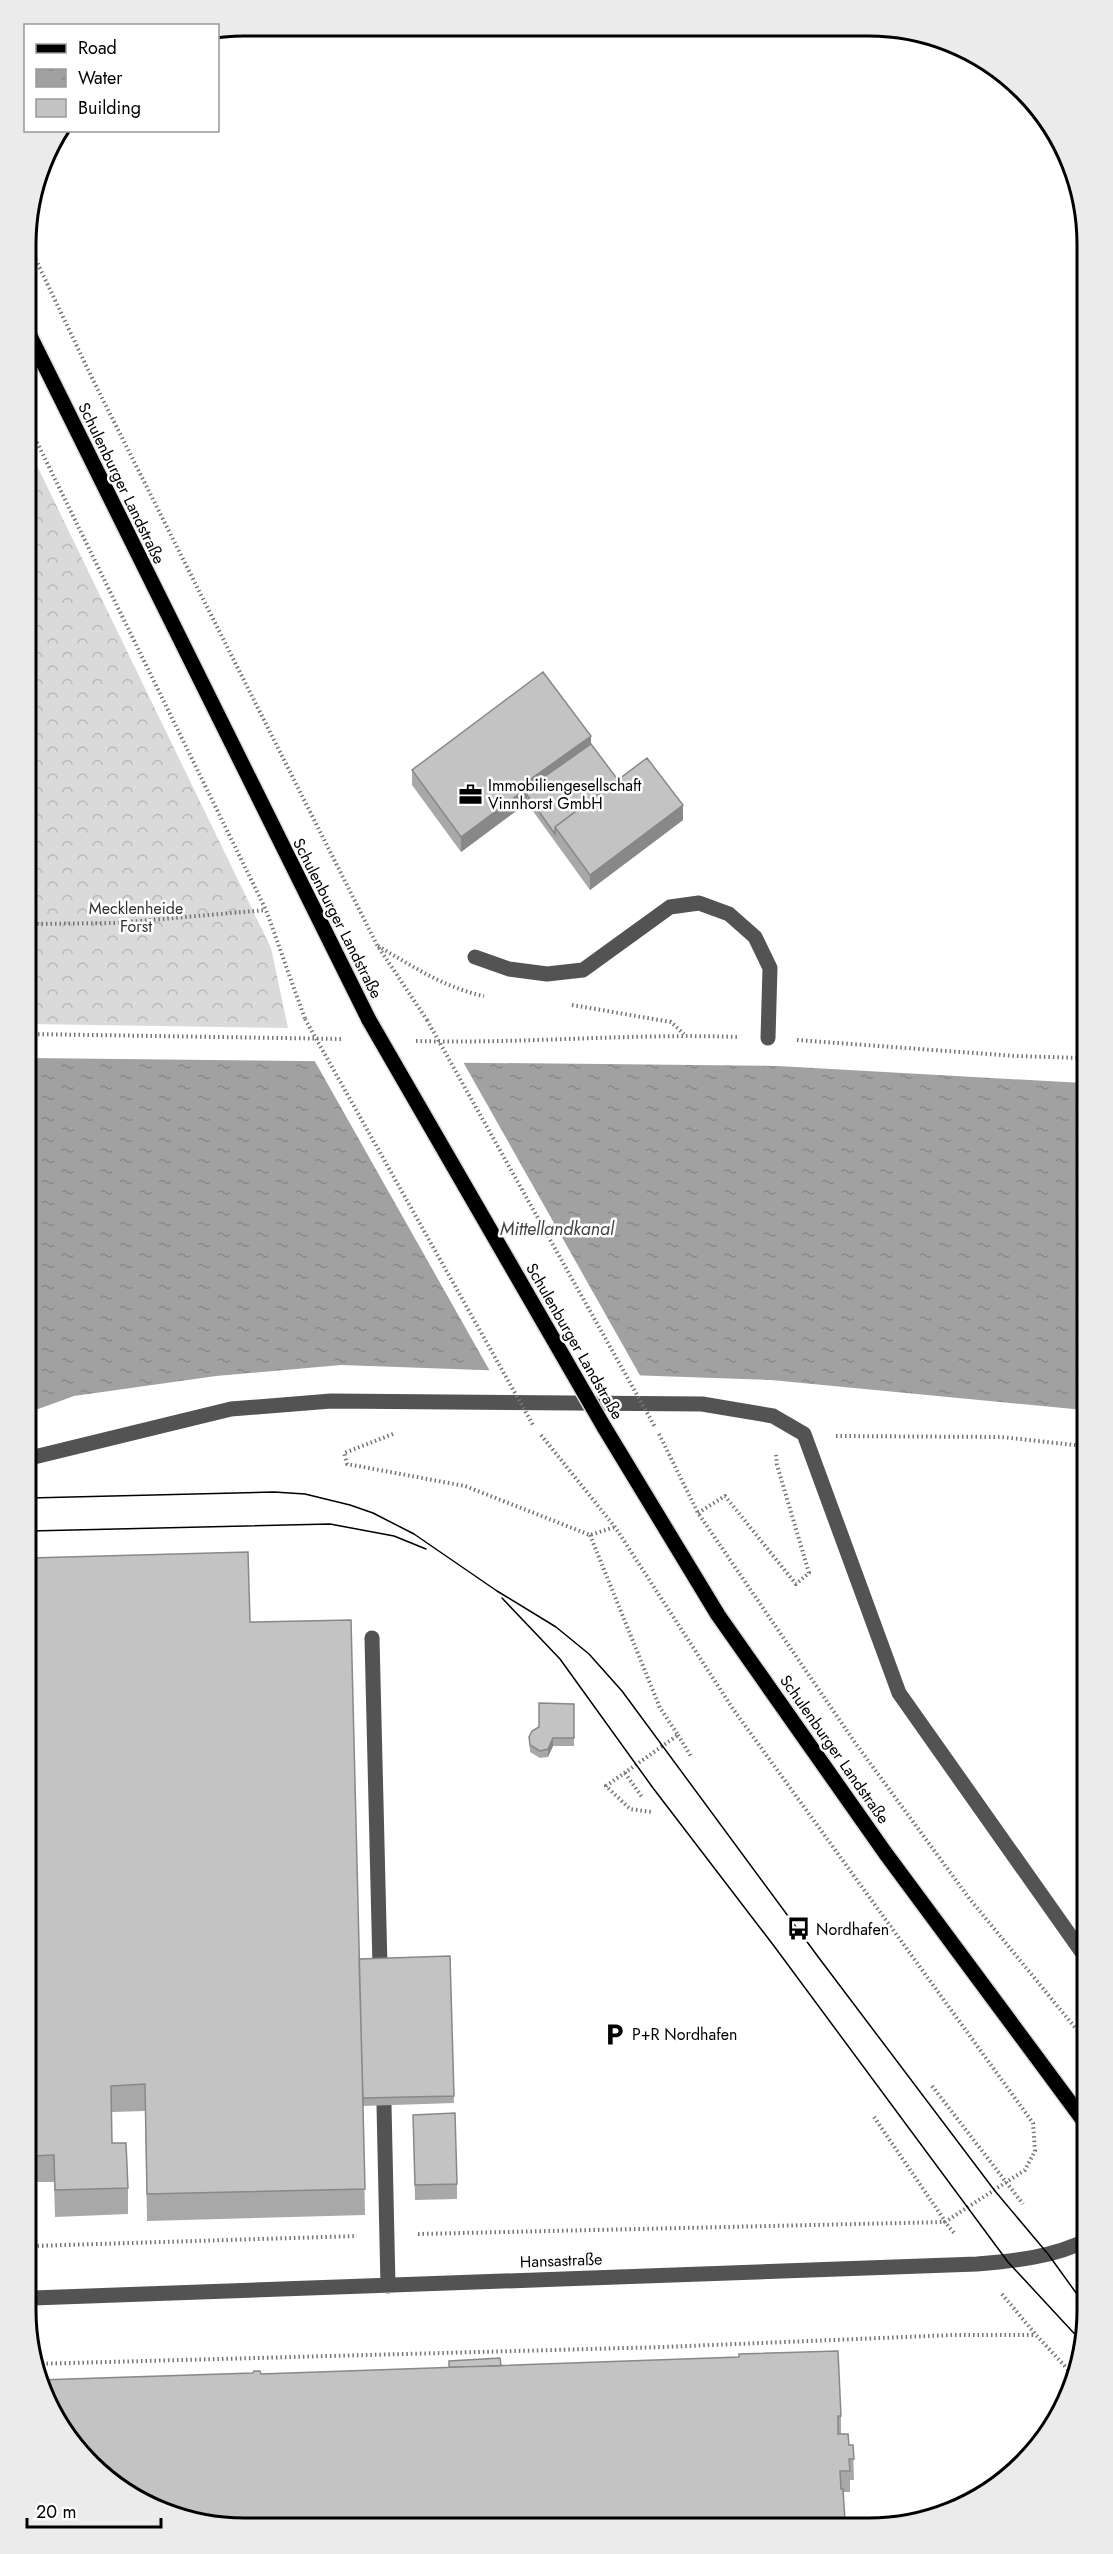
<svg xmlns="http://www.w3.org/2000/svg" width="1113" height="2554" viewBox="0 0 1113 2554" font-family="Jost,sans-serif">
<defs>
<pattern id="forest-crowns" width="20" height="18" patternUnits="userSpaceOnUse" patternTransform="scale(1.5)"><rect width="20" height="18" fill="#dadada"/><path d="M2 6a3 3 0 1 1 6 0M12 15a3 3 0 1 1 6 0" fill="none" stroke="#b9b9b9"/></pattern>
<pattern id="water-ripples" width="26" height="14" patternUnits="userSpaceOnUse" patternTransform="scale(1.5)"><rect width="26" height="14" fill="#a1a1a1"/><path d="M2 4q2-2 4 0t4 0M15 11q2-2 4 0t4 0" fill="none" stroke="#898989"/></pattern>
</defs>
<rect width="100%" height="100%" fill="#fff"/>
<!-- forest -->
<path fill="url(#forest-crowns)" d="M27,445L271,948L288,1028L29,1024Z"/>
<!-- water -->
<path fill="url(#water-ripples)" d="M29,1058L778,1066L1083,1083L1084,1410L771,1380L341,1365L216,1376L74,1396L30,1412Z"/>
<!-- pier -->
<path fill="#fff" d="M313,1058L462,1060L642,1379L491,1373Z"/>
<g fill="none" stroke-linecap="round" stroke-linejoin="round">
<defs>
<path id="major" d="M26,328L369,1020
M604,1427L718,1615L886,1854L1086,2124"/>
</defs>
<!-- major casing -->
<use href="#major" stroke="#dbdbdb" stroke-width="18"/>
<!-- path -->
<path stroke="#757575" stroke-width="4" stroke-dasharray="1.5 3" stroke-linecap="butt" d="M26,239L92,378L377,945L427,1020
M27,422L266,910L305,1019
M28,924L116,923L266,910
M378,946C412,966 445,988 484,996
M572,1005L671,1022L684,1034
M29,1034L343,1039
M797,1040L1015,1056L1083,1058
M416,1041C524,1044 631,1033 739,1037
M393,1434L344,1453L347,1464L465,1486L590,1535L615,1527
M659,1434L698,1513L856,1744L969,1898L1086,2041
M541,1435L615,1527L733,1709L1033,2123L1035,2151L1025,2170L945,2222L955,2234
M836,1436L1001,1437L1084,1446
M698,1513L725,1496L796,1584L809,1573L777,1465L776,1455
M590,1535L660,1708L678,1735L606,1786L630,1809L652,1812
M678,1735L692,1758
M625,1773L642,1797
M932,2086L1023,2204
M874,2117L945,2221
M418,2234L945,2222
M33,2246L357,2236
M1002,2294L1036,2335L1075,2377
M33,2364L664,2347L953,2335H1036"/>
<!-- minor -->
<path stroke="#535353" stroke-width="15" d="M475,957L509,969L547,974L583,970L670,907L699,903L729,914L755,937L770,968L768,1038
M30,1458L231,1409L331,1401L702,1404L773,1416L804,1434L899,1693L1086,1958
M372,1638L380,1967
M384,2105L388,2286
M33,2298L977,2264C1014,2261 1054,2257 1087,2240"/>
<!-- major -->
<use href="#major" stroke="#000" stroke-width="15"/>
<!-- tram -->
<path stroke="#000" stroke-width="1.5" d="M30,1498L274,1492L305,1494L350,1505L373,1513L414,1534L497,1591L556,1627L589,1654L622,1691L819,1958L995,2191L1048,2254L1087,2308
M30,1531L330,1524L394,1536L426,1549
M502,1598L560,1659L653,1788L774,1946L1008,2262L1083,2343"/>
<defs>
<path id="major-bridge" d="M369,1020L604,1427"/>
</defs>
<!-- major-bridge casing -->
<use href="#major-bridge" stroke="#dbdbdb" stroke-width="18" stroke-linecap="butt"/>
<!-- path-bridge -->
<path stroke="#757575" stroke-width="4" stroke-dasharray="1.5 3" stroke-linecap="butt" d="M305,1019L533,1425
M427,1020L655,1427"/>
<!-- major-bridge -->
<use href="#major-bridge" stroke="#000" stroke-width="15"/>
</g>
<!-- wall -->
<path fill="#a8a8a8" d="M591,744L618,780L683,820L590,890L527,803L461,852L412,785V770Z
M30,1558L250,1622L359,1959L450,1956L454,2103L363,2106L365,2215L147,2221L145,2111L112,2112V2143L128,2188V2214L55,2217L54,2182H32Z
M574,1704V1746H553L548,1757L540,1758L530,1752L529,1737L539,1727Z
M413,2115L457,2184V2199L415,2200Z
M501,2366L841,2416V2434L849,2445H853L854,2480H850V2492H844L261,2374Z"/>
<!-- shaded-wall -->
<path fill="#888" d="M591,736V751L527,795V803L461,852V837L524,784Z
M683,805V820L590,890V875Z
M553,1738V1746L548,1757V1749Z"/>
<!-- building -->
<path fill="#c3c3c3" stroke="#888" stroke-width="1.5" d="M543,672L591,736L524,784L527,788L461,837L412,770Z
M591,744L618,780L555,827V834L527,795V789Z
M647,758L683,805L590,875L555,827Z
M248,1552L250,1622L351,1620L365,2189L147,2194L145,2084L111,2086L112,2143H126L128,2188L55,2190L54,2155L32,2156L30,1558Z
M539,1703L574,1704V1738H553L548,1749L540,1751L530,1745L529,1737L532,1731L539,1727Z
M450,1956L454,2096L363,2098L359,1959Z
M455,2113L457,2184L415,2185L413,2115Z
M838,2351L841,2416H838V2434H848L849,2445H853L854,2459H849L850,2471H840L841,2489H843L845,2521L202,2524L148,2506L100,2474L62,2431L39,2380L253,2373L254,2371H260L261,2374L739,2357V2354Z
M500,2358L501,2366L449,2367V2361Z"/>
<!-- icons -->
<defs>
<symbol id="office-bare" viewBox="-9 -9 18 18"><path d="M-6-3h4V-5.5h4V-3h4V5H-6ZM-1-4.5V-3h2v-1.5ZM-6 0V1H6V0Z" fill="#000" stroke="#fff" stroke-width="2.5" paint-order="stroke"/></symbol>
<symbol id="bus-bare" viewBox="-9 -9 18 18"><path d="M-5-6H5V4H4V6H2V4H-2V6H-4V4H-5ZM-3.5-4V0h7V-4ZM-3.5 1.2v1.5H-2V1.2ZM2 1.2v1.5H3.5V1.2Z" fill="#000" stroke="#fff" stroke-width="2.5" paint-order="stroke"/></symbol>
<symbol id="parking-bare" viewBox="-9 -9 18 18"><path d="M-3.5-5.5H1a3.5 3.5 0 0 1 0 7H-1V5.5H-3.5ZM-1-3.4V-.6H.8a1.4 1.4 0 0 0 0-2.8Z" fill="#000" stroke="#fff" stroke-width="2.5" paint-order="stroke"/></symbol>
</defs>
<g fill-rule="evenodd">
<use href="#office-bare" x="454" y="778" width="33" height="33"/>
<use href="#bus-bare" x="782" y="1912" width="33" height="33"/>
<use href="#parking-bare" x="598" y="2018" width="33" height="33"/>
</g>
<g text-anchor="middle" stroke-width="5" stroke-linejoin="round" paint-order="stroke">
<!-- street labels -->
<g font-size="16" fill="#000" stroke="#fff">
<text transform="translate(122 483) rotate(64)" y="6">Schulenburger Landstraße</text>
<text transform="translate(338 918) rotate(63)" y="6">Schulenburger Landstraße</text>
<text transform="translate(575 1341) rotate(60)" y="6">Schulenburger Landstraße</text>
<text transform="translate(835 1749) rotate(55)" y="6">Schulenburger Landstraße</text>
<text transform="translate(561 2260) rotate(-2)" y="6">Hansastraße</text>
</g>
<!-- poi labels -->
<g font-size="16" fill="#000" stroke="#fff" text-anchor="start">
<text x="488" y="791">Immobiliengesellschaft<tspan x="488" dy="18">Vinnhorst GmbH</tspan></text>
<text x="816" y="1935">Nordhafen</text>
<text x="632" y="2040">P+R Nordhafen</text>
</g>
<!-- park labels -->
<g font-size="16" fill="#313131" stroke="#fff">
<text x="136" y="914">Mecklenheide<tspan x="136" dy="18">Forst</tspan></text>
</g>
<!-- water labels -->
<g font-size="18" font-style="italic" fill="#424242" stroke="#fff">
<text x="557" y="1235">Mittellandkanal</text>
</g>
</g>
<!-- crop -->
<path d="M0 0H1113V2554H0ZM244 36H869A208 208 0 0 1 1077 244V2310A208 208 0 0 1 869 2518H244A208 208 0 0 1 36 2310V244A208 208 0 0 1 244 36Z" fill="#ebebeb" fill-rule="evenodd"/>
<path fill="none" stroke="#000" stroke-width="3" d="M244 36H869A208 208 0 0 1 1077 244V2310A208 208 0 0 1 869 2518H244A208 208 0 0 1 36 2310V244A208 208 0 0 1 244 36Z"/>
<!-- legend -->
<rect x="24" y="24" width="195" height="108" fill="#ffffff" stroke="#999999" stroke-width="1.5"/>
<rect x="36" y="44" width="30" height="9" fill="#000000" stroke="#999999" stroke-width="1.5"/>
<text x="78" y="54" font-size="18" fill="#000000">Road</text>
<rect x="36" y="69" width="30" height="18" fill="url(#water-ripples)" stroke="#999999" stroke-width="1.5"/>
<text x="78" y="84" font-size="18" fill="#000000">Water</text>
<rect x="36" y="99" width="30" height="18" fill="#c3c3c3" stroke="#999999" stroke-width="1.5"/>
<text x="78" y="114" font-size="18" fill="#000000">Building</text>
<!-- scale -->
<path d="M27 2518v9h134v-9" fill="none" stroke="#000000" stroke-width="3"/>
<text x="36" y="2518" font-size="18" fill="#000000" stroke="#ffffff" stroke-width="4.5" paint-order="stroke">20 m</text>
</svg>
